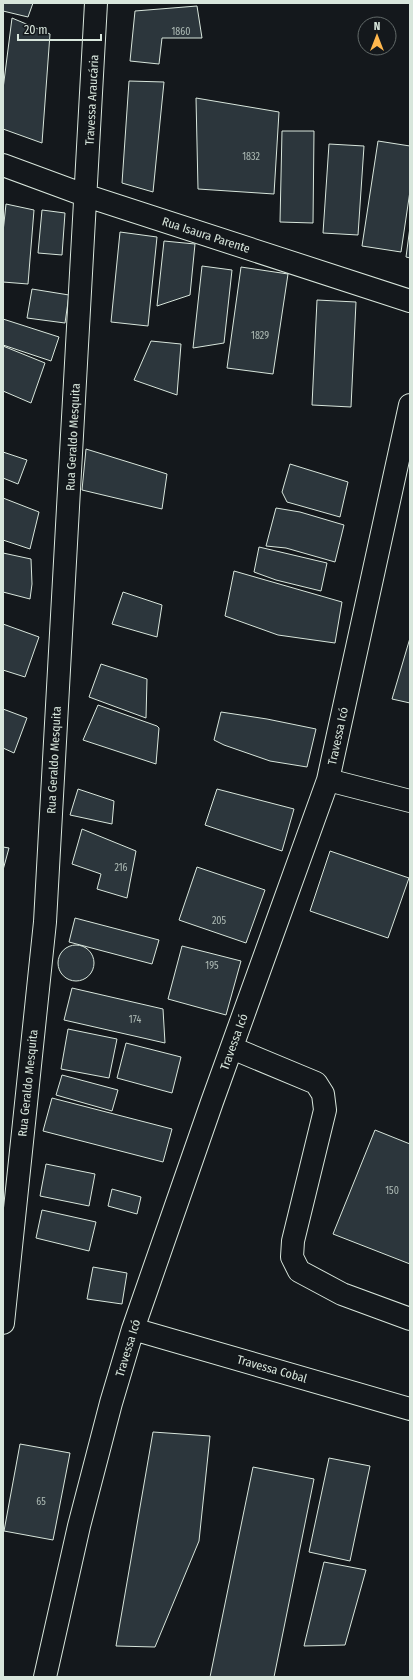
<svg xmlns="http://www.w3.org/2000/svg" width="413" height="1680" viewBox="0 0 413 1680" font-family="'Fira Sans Condensed',sans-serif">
<rect width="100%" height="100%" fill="#14181c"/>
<!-- building -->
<path fill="#2c363c" stroke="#d8e6dc" d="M3,3H33L28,17L3,11Z
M197,6L202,38H162L159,64L130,61L135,11Z
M12,18L50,34L42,143L3,129V89Z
M129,81L164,82L153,192L122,183Z
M196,98L279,112L274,194L198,189Z
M282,131H314L313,223L280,222Z
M378,141L410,146V191L401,252L362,246Z
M329,144L364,146L358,235L323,233Z
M6,204L34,210L28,284L3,282V232Z
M42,210L65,213L62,255L38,253Z
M410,227V258L406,257Z
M120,232L157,237L148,326L111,322Z
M164,241L195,244L190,295L157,306Z
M202,266L232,270L224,343L193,348Z
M241,267L288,274L273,374L227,368Z
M32,289L69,295L65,323L27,318Z
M317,300L356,302L351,407L312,405Z
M3,319L59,337L51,361L3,345Z
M151,341L181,344L177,395L134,380Z
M3,346L45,363L31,403L3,391Z
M86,449L167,474L162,509L82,490Z
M3,452L27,460L18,484L3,478Z
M290,464L348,482L340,517L287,502L282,492Z
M3,498L39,512L30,549L3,540Z
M276,508L300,512L344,525L335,562L286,548L266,546Z
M259,547L327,563L321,591L276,580L254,572Z
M3,553L31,559L32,584L30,599L3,592Z
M234,571L342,602L335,643L278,635L225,616Z
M123,592L162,605L157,637L112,624Z
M3,624L39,637L25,677L3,670Z
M410,638V703L392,699Z
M101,664L147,679L146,718L89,697Z
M98,705L157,726L159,728L156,764L83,740Z
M3,709L27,718L14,753L3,748Z
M221,712L267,719L316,729L307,767L270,761L224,745L214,740Z
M78,789L114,801L112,824L70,815Z
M217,789L294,809L282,851L205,825Z
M82,829L136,851L127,898L97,889L101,874L72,864Z
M3,847L9,848L3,870Z
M330,851L409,878L388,938L310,911Z
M197,867L265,890L246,943L179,920Z
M75,918L159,940L152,964L69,942Z
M58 963a18 18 0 1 1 36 0a18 18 0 1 1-36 0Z
M182,946L241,961L226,1015L168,999Z
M72,988L163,1009L165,1043L64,1020Z
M68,1029L117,1039L109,1078L61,1069Z
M126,1043L181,1057L172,1093L117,1078Z
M62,1075L118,1090L112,1111L56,1095Z
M52,1098L172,1129L163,1162L43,1131Z
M375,1130L410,1144V1264L333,1234Z
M46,1164L95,1174L89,1206L40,1196Z
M112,1189L141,1197L137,1214L108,1206Z
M42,1210L96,1222L89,1251L36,1238Z
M93,1267L127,1273L122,1304L87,1299Z
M153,1432L210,1436L199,1541L155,1647L116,1646Z
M20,1444L70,1453L53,1540L4,1531Z
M329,1458L370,1466L350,1561L309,1552Z
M253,1467L314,1479L274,1677H210Z
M324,1562L366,1570L345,1645L304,1646Z"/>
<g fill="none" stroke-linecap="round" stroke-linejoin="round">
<defs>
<path id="minor" d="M3,165L87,196L410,301
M328,780L410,801
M232,1048L316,1083L323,1094L325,1110L293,1241L292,1257L299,1271L342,1294L410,1319
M3,1323L45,922L96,3
M133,1329L410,1409
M45,1677L79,1526L111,1403L133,1329L212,1102L328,780L410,405"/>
</defs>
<!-- minor casing -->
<use href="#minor" stroke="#d8e6dc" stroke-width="24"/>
<!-- minor -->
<use href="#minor" stroke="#14181c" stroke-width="22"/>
</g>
<g text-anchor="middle" stroke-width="3" stroke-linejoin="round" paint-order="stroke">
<!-- number labels -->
<g font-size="10" fill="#adbab4">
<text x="181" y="35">1860</text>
<text x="251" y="160">1832</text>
<text x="260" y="339">1829</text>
<text x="121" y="871">216</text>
<text x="219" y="924">205</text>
<text x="212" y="969">195</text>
<text x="135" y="1023">174</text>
<text x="392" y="1194">150</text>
<text x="41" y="1505">65</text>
</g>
<!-- street labels -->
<g font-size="12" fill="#d8e6dc" stroke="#14181c">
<text transform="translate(92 100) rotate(-87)" y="4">Travessa Araucária</text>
<text transform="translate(206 235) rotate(18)" y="4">Rua Isaura Parente</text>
<text transform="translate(73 437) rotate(-87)" y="4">Rua Geraldo Mesquita</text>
<text transform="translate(338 736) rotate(-78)" y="4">Travessa Icó</text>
<text transform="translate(54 760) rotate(-87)" y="4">Rua Geraldo Mesquita</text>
<text transform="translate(234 1042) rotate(-70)" y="4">Travessa Icó</text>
<text transform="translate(28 1083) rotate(-84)" y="4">Rua Geraldo Mesquita</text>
<text transform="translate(128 1348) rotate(-73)" y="4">Travessa Icó</text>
<text transform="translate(272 1369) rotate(16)" y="4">Travessa Cobal</text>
</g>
</g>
<!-- border -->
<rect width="413" height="1680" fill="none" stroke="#d8e6dc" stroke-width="8"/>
<!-- north arrow -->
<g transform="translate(377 36)"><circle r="19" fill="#14181c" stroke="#626a69"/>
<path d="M0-3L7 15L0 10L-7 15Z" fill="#ffb74d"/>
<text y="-6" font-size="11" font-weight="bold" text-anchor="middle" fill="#d8e6dc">N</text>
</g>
<!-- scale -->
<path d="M18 34v6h83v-6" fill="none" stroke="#d8e6dc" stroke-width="2"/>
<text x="24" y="34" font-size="12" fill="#d8e6dc" stroke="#14181c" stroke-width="3" paint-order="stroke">20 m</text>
</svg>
